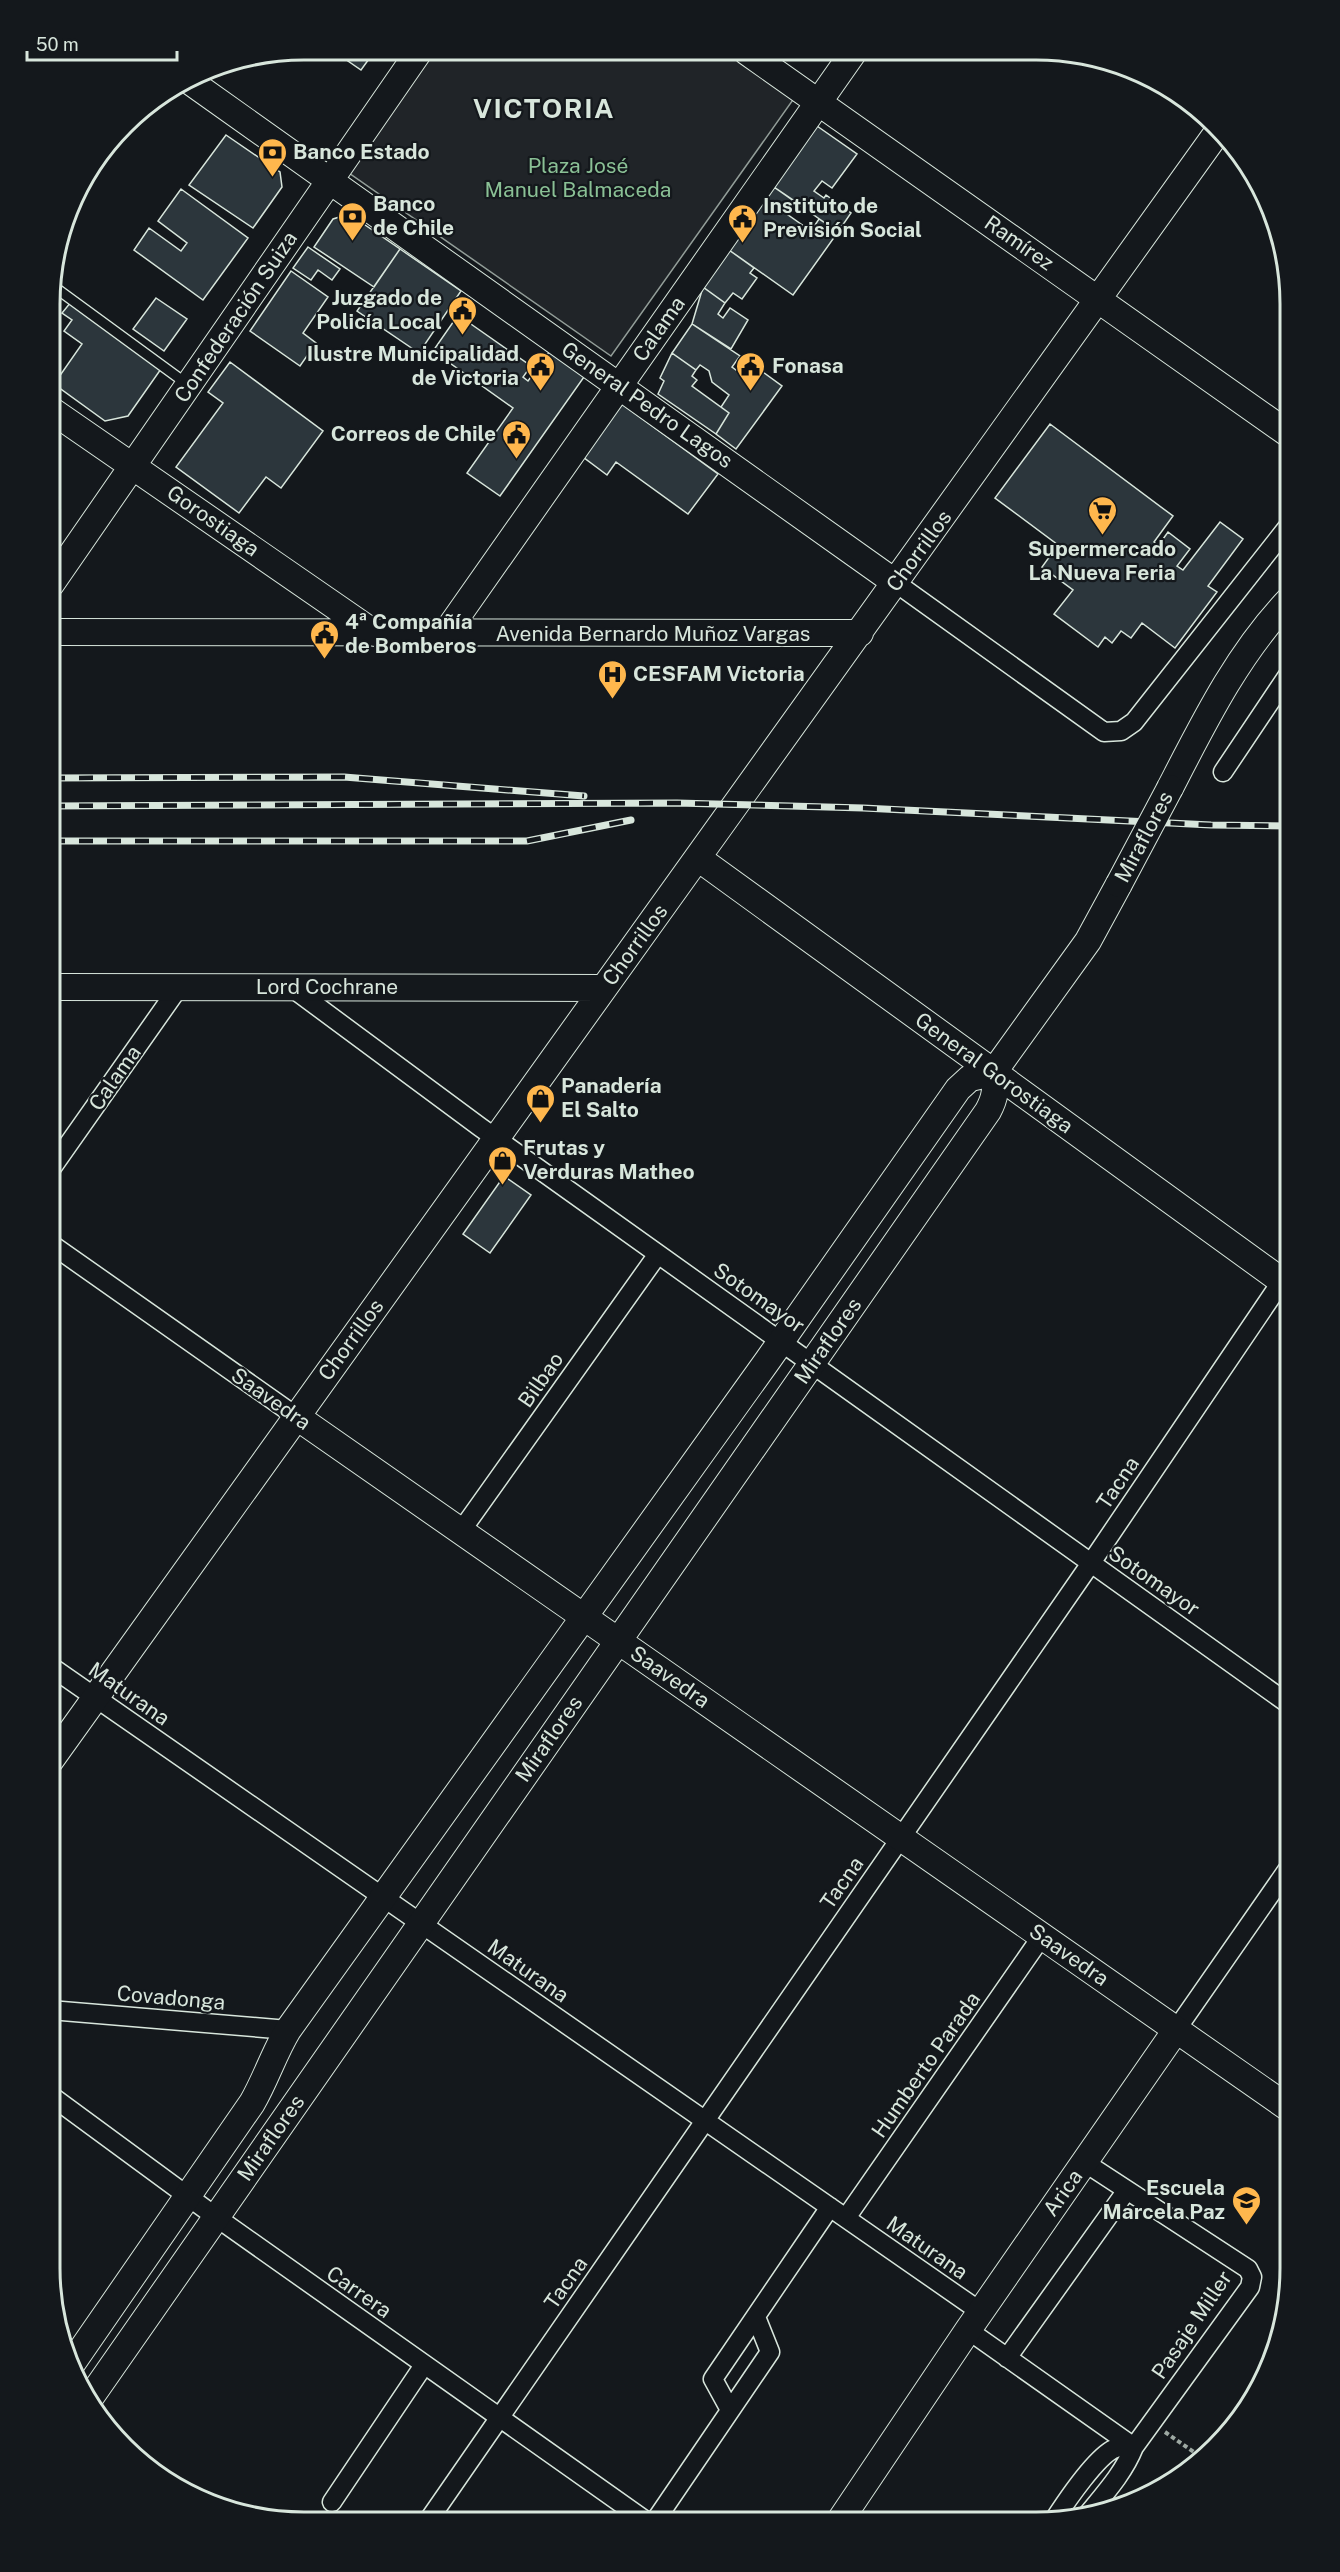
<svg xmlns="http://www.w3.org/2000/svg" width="1340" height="2572" viewBox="0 0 1340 2572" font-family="'Public Sans',sans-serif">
<rect width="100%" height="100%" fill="#14181c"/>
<!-- green -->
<path fill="#202428" stroke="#939e99" stroke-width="1.5" d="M432,50L731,52L795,97L611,356L349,173Z"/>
<!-- building -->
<path fill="#2c363c" stroke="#d8e6dc" stroke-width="1.5" d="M332,50H372L374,52L361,70Z
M817,126L857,154L832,188L822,181L814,191L824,198L826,195L851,213L838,232L774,187Z
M226,135L280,172L282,187L253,228L189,185Z
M774,187L793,200L784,212L811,231L819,219L838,232L793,295L729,250Z
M181,189L248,238L203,300L134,250L149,228L181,251L187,243L158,221Z
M349,214L400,249L374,287L314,247L333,219Z
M308,247L340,269L332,280L318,270L311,280L293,268Z
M400,249L461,291L419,353L357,311Z
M729,250L754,268L750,273L757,278L742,299L733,293L725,303L703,287Z
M291,271L328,297L303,333L316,343L300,366L250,331Z
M703,287L725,303L718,314L723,318L730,308L748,320L731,349L692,324Z
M156,298L187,319L164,351L133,329Z
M71,302L161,369L128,416L105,421L54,384L82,344L64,331L72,320L62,313Z
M458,315L531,366L523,377L528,381L549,352L584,377L500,496L467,473L513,408L433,351Z
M692,324L740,356L732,367L736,370L745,359L782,386L736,449L716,434L729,413L721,407L729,395L712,382L709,371L700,365L696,370L672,353Z
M672,353L696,370L692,376L697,380L692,386L729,413L716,434L658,394L664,381L660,378Z
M230,362L323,431L281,488L266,477L239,513L176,467L223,403L208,392Z
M622,404L718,474L688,514L616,462L607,475L583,457Z
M1050,424L1173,516L1154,542L1158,546L1168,532L1190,549L1177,566L1183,570L1220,522L1243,539L1208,586L1217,592L1175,648L1142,623L1131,638L1121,631L1112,643L1105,637L1098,647L1054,614L1073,590L1042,567L1058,545L995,498Z
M504,1176L531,1195L490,1253L463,1234Z"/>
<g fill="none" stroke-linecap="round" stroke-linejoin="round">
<defs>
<path id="lane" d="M53,286L187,384"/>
<path id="street" d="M896,583L1104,732L1121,731L1134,722L1290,524
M1223,772L1290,672
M291,987L480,1127L1290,1705
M51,1169L179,987
M51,1244L297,1417
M461,1531L658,1254
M50,1666L981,2312
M50,2010L288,2030
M1176,2030L1290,1866
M50,2095L216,2217L646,2521
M1084,2162L1248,2269L1252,2277L1250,2287L1134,2447C1124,2472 1106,2492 1088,2514
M846,2218L1042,1936
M968,2330L1134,2447
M1007,2358L1127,2190
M730,2410L713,2379L830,2207
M332,2502L424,2365
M1054,2520C1065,2503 1098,2454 1116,2448C1121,2446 1129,2447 1134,2447
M428,2521L1091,1563L1290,1269
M655,2521L770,2352L756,2317"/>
<path id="secondary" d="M747,52L1290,435
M188,80L896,583
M51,410L374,633
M51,584L420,50
M51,632L860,633
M445,634L853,53
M1170,788C1204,722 1238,653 1290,599
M698,858L1290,1287
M51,987L604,988
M297,1417L1290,2109
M50,1761L1219,130
M71,2365L252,2103C266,2079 274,2053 288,2030L768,1360L958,1089L970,1078L993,1073L1088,941L1119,884
M88,2401L988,1111C995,1098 997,1088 993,1073
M839,2522L968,2330L1176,2030"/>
</defs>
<!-- lane casing -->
<use href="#lane" stroke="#d8e6dc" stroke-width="12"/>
<!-- street casing -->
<use href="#street" stroke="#d8e6dc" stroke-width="21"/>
<!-- secondary casing -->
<use href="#secondary" stroke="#d8e6dc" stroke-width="28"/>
<!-- path -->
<path stroke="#9da8a2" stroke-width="4" stroke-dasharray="4.5 3" stroke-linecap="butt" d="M1165,2432L1201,2457"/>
<!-- lane -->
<use href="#lane" stroke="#14181c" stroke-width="9"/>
<!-- street -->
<use href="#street" stroke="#14181c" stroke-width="18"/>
<!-- secondary -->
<use href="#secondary" stroke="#14181c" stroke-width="26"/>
<defs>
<path id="rail" d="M51,778L344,777L584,796
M51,806L677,803L863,808L1211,825L1290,826
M51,841H527L631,820"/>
</defs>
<!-- rail casing -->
<use href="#rail" stroke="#d8e6dc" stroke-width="7"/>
<!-- rail -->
<use href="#rail" stroke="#14181c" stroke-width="4.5" stroke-dasharray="14" stroke-linecap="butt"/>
<defs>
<path id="secondary-bridge" d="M1119,884L1170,788"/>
</defs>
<!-- secondary-bridge casing -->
<use href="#secondary-bridge" stroke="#d8e6dc" stroke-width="28" stroke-linecap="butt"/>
<!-- secondary-bridge -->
<use href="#secondary-bridge" stroke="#14181c" stroke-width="26"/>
</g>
<!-- icons -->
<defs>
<symbol id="bank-pin" viewBox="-11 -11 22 30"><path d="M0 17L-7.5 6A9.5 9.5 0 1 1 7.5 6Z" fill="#ffb74d" stroke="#14181c"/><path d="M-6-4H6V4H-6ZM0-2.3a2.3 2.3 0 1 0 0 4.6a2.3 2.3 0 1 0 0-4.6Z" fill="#111"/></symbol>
<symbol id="civic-pin" viewBox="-11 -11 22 30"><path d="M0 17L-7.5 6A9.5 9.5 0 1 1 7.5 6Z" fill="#ffb74d" stroke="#14181c"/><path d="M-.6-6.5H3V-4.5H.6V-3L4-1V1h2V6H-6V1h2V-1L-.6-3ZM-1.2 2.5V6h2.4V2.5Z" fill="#111"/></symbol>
<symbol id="supermarket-pin" viewBox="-11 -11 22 30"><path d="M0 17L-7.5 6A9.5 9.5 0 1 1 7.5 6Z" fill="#ffb74d" stroke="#14181c"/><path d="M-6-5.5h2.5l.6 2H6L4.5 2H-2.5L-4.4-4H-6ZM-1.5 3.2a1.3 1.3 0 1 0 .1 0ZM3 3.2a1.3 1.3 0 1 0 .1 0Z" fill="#111"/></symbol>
<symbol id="hospital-pin" viewBox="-11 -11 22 30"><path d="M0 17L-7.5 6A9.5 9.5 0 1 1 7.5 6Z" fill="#ffb74d" stroke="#14181c"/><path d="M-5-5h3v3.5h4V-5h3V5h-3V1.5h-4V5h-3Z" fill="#111"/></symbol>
<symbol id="shop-pin" viewBox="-11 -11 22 30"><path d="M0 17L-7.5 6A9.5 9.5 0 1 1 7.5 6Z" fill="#ffb74d" stroke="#14181c"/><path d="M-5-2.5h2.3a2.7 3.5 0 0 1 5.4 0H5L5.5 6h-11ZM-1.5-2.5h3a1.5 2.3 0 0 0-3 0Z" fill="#111"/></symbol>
<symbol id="school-pin" viewBox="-11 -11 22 30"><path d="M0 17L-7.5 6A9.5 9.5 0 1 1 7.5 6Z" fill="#ffb74d" stroke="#14181c"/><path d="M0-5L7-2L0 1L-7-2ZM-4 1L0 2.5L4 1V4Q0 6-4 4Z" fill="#111"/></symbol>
</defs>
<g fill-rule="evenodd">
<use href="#bank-pin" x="256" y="136" width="33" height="45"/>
<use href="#bank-pin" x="336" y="200" width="33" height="45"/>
<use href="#civic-pin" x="726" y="202" width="33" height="45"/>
<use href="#civic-pin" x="446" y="294" width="33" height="45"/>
<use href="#civic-pin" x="524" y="350" width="33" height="45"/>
<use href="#civic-pin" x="734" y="350" width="33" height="45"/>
<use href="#civic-pin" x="500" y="418" width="33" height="45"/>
<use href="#supermarket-pin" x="1086" y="494" width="33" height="45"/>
<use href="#civic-pin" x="308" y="618" width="33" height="45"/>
<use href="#hospital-pin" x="596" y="658" width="33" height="45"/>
<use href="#shop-pin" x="524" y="1082" width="33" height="45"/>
<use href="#shop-pin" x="486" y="1144" width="33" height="45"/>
<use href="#school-pin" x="1230" y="2184" width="33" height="45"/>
</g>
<g text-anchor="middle" stroke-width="4.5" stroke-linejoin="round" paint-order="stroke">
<!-- poi labels -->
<g font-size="21" font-weight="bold" fill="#d8e6dc" stroke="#14181c" text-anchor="start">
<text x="293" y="159">Banco Estado</text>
<text x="373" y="211">Banco<tspan x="373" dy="24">de Chile</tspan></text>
<text x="763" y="213">Instituto de<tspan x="763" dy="24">Previsión Social</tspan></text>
<text x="442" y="305" text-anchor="end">Juzgado de<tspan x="442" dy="24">Policía Local</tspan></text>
<text x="519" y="361" text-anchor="end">Ilustre Municipalidad<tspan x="519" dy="24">de Victoria</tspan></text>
<text x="772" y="373">Fonasa</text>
<text x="496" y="441" text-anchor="end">Correos de Chile</text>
<text x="1102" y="556" text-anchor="middle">Supermercado<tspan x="1102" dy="24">La Nueva Feria</tspan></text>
<text x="345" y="629">4ª Compañía<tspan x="345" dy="24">de Bomberos</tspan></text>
<text x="633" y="681">CESFAM Victoria</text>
<text x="561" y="1093">Panadería<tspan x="561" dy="24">El Salto</tspan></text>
<text x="523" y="1155">Frutas y<tspan x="523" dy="24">Verduras Matheo</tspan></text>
<text x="1225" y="2195" text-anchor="end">Escuela<tspan x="1225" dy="24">Marcela Paz</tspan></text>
</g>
<!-- park labels -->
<g font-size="21" fill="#8ac095" stroke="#14181c">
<text x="578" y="173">Plaza José<tspan x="578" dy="24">Manuel Balmaceda</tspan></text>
</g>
<!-- street labels -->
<g font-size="21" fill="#d8e6dc" stroke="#14181c">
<text transform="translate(1019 243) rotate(35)" y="7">Ramírez</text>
<text transform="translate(236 317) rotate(-56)" y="7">Confederación Suiza</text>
<text transform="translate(659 329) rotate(-55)" y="7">Calama</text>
<text transform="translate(647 405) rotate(35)" y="7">General Pedro Lagos</text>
<text transform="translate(213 521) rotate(35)" y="7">Gorostiaga</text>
<text transform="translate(919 551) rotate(-54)" y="7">Chorrillos</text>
<text x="653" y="641">Avenida Bernardo Muñoz Vargas</text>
<text transform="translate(1144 837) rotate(-62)" y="7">Miraflores</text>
<text transform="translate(635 945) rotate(-54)" y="7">Chorrillos</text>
<text x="327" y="994">Lord Cochrane</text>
<text transform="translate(994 1073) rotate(36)" y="7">General Gorostiaga</text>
<text transform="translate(115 1078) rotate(-55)" y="7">Calama</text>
<text transform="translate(759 1298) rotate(35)" y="7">Sotomayor</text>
<text transform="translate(351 1340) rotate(-54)" y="7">Chorrillos</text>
<text transform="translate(828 1341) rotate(-55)" y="7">Miraflores</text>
<text transform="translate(541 1380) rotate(-55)" y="7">Bilbao</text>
<text transform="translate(271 1399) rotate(35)" y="7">Saavedra</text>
<text transform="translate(1118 1483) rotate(-56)" y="7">Tacna</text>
<text transform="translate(1154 1581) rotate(35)" y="7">Sotomayor</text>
<text transform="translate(670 1677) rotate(35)" y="7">Saavedra</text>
<text transform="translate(129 1694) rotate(35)" y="7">Maturana</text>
<text transform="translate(549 1739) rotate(-55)" y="7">Miraflores</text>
<text transform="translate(842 1883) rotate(-55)" y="7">Tacna</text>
<text transform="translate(1069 1955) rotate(35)" y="7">Saavedra</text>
<text transform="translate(528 1971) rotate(35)" y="7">Maturana</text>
<text transform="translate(171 1998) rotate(5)" y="7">Covadonga</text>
<text transform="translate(926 2065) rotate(-55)" y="7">Humberto Parada</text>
<text transform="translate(271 2138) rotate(-55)" y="7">Miraflores</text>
<text transform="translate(1063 2193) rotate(-55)" y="7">Arica</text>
<text transform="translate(927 2248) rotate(35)" y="7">Maturana</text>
<text transform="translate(566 2283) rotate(-55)" y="7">Tacna</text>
<text transform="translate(359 2292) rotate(35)" y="7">Carrera</text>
<text transform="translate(1192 2325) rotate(-56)" y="7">Pasaje Miller</text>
</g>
<!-- district labels -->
<g font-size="27" font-weight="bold" letter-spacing="1.5" fill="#d8e6dc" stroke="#14181c">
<text x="544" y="118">VICTORIA</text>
</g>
</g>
<!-- crop -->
<path d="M0 0H1340V2572H0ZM304 60H1036A244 244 0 0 1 1280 304V2268A244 244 0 0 1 1036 2512H304A244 244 0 0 1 60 2268V304A244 244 0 0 1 304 60Z" fill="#14181c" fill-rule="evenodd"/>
<path fill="none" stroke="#d8e6dc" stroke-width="3" d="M304 60H1036A244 244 0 0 1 1280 304V2268A244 244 0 0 1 1036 2512H304A244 244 0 0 1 60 2268V304A244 244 0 0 1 304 60Z"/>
<!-- scale -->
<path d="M27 51v9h150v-9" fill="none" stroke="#d8e6dc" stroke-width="3"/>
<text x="36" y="51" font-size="18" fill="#d8e6dc" stroke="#14181c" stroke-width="4.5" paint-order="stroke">50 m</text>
</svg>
